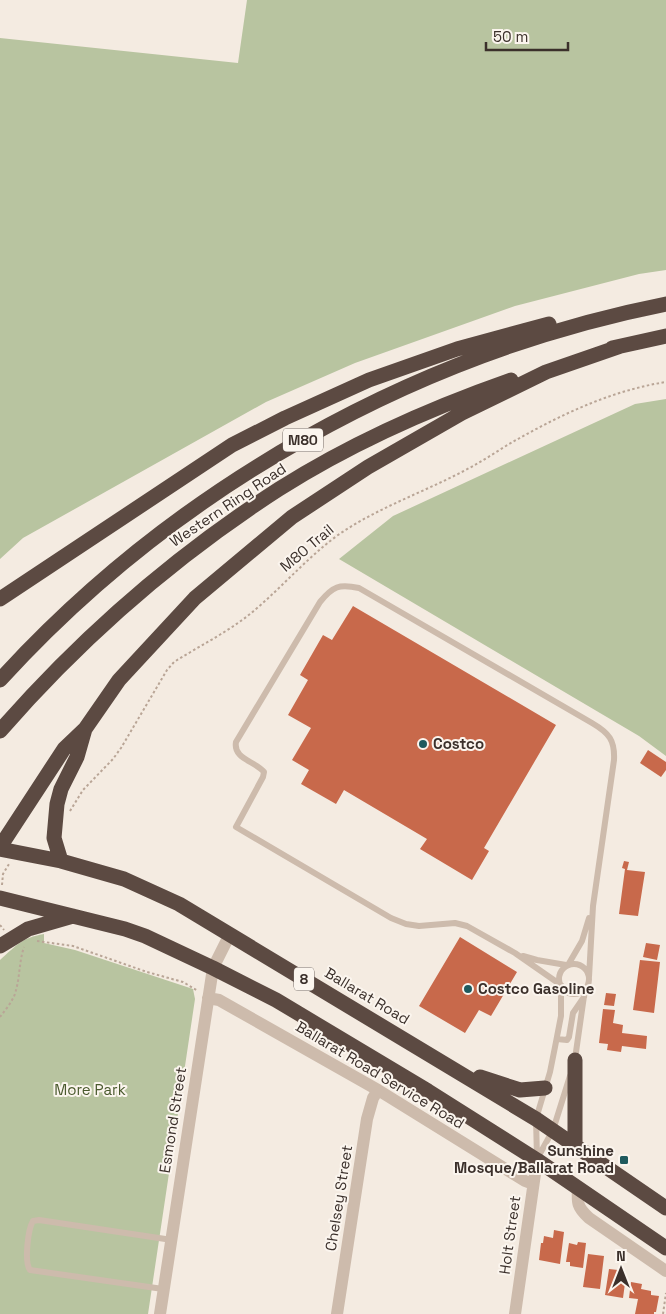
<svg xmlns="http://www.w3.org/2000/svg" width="666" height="1314" viewBox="0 0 666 1314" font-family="'Space Grotesk',sans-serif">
<rect width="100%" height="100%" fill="#f4ebe1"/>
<!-- green -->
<path fill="#b8c4a0" d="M247,0H666V270L639,274L515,306L355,363L266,402L23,538L0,559V38L238,63Z
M666,399V756L639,736L339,559L393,516L635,404Z
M44,934V943L75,950L193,989L195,999L148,1314H0V960C17,945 21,938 44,934Z"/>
<!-- building -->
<path fill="#c8694b" d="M353,606L556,725L484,848L489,851L472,880L420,849L427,839L344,790L336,804L301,784L309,770L292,760L311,728L288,715L308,680L300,675L323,635L332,640Z
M648,750L666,762V770L661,777L640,763Z
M624,861L629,862L627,870L645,872L638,916L619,914L625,869L622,868Z
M460,937L517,972L491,1016L479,1010L465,1033L419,1006Z
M646,943L660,945L657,960L643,957Z
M640,960L660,962L654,1013L633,1010Z
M606,993L616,994L614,1006L604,1005Z
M603,1009L615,1010L613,1023L623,1025L622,1033L647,1036L646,1049L622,1046L621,1052L607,1050L608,1044L599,1043Z
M554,1230L564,1232L560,1264L539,1260L541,1243H543L544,1236L553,1238Z
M578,1242L586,1243L583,1268L570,1266V1262H566L569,1243L577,1245Z
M588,1254L604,1256L600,1289L583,1287Z
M609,1269L618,1270L617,1275L626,1276L623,1298L605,1295Z
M631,1282L642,1284L641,1289L651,1291V1295L659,1296L656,1312H654V1314H635L638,1299L629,1298Z"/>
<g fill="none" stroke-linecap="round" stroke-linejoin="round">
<!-- path -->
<path stroke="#b9a596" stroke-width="2" stroke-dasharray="2.5 2.5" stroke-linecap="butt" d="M70,811L83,790L113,759L121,748L167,670L174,662C201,645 232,630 256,609C285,584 307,558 338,535C380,506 428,491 473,466C488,458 503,447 518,439C564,413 614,390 666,382
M2,885L3,874L9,864
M0,925L4,930
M37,941L73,946L147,972L183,982L198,991
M0,1017C6,1009 14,1000 16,990C20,976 19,962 24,947
M663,1314L666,1293"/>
<!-- lane -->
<path stroke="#cdbbac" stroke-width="6" d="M523,956L537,960L566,965
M559 979a15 15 0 1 1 30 0a15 15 0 1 1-30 0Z
M568,965L582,941L589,918
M561,985L515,953L467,926L455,923L419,926L406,924L391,918L236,827L263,777L264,772C255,761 233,759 236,742L320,602C333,586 339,584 359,588L592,723C609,733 615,740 614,760L593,906L589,977
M557,1039L567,1040L569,1037L573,1013L584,997
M575,1059L584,996L587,987
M537,1158L536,1119L550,1072L555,1047L561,1016V987
M537,1159L553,1130L570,1076
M163,1289L30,1270C24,1262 28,1229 33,1221L39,1220L172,1240"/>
<!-- street -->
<path stroke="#cdbbac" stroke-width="12" d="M208,998L219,1000L378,1090L525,1181L533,1184
M578,1187C577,1203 577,1207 589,1218L666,1271
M160,1314L213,968L230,934
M337,1314L367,1119L373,1098L378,1090
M515,1314L537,1160"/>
<!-- highway -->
<path stroke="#5c4a42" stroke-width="15" d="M612,348L666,336
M0,599L232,445L285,418L369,380L457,349L549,324
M0,680C174,489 413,354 666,304
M0,731C81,638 175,556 279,489C350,444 431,408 511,380
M0,847L64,749L85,729L119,680L195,598L292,517L368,467L462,413L546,372L621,346
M0,849L61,861L124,879L179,904L536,1119L666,1208
M61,861L54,838L57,804L61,789L77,757L85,729
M0,898L125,929L145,936L213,968L276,1000L428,1091L537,1160L666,1248
M0,946L28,929L73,916
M575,1060V1146
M480,1077L520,1090L545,1088"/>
</g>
<!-- markers -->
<g fill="#1f5a5e" stroke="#fbf5ee" stroke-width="2">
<circle cx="423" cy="744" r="5"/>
<circle cx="468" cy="989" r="5"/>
<rect x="619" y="1155" width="10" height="10" rx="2.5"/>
</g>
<g text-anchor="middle" stroke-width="4" stroke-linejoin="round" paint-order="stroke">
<!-- shield labels -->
<g fill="#fbf5ee" stroke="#756b66" stroke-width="1">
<rect x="283" y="428.5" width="40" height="23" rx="4"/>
<rect x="294" y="967.5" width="20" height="23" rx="4"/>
</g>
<g font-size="14" font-weight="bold" fill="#3b302b">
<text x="303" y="445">M80</text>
<text x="304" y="984">8</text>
</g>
<!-- street labels -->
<g font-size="15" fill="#3b302b" stroke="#fbf5ee">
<text transform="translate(228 505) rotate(-34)" y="5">Western Ring Road</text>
<text transform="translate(307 548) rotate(-40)" y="5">M80 Trail</text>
<text transform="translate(367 996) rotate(31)" y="5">Ballarat Road</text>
<text transform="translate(380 1075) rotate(31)" y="5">Ballarat Road Service Road</text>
<text transform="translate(173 1120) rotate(-81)" y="5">Esmond Street</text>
<text transform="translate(339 1198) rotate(-81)" y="5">Chelsey Street</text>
<text transform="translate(510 1235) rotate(-82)" y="5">Holt Street</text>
</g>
<!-- poi labels -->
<g font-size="15" font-weight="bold" fill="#3b302b" stroke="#fbf5ee" text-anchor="start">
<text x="433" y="749">Costco</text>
<text x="478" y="994">Costco Gasoline</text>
<text x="614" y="1156" text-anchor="end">Sunshine<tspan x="614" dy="17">Mosque/Ballarat Road</tspan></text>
</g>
<!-- park labels -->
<g font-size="15" fill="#4a5a2e" stroke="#fbf5ee">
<text x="90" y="1095">More Park</text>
</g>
</g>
<!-- north arrow -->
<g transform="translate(621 1269)" stroke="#fbf5ee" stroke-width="4" paint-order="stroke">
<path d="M0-4L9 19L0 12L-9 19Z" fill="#3b302b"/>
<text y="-8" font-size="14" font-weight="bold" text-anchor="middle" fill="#3b302b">N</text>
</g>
<!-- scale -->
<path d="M486 42v8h82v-8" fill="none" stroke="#3b302b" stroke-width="2.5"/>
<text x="493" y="42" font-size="15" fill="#3b302b" stroke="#fbf5ee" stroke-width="4" paint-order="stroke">50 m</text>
</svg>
